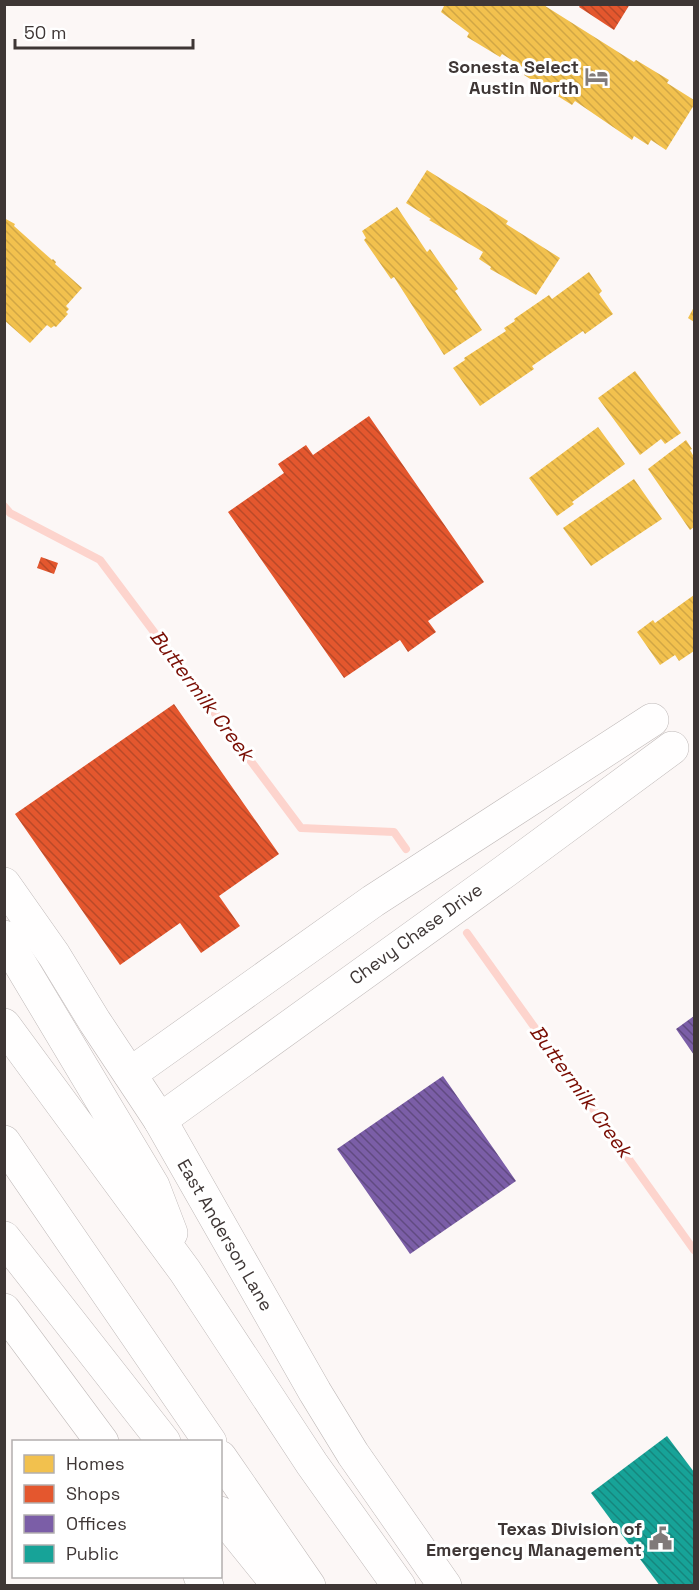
<svg xmlns="http://www.w3.org/2000/svg" width="699" height="1590" viewBox="0 0 699 1590" font-family="'Space Grotesk',sans-serif">
<defs>
<pattern id="homes-back-hatch" width="6" height="6" patternUnits="userSpaceOnUse" patternTransform="scale(1.5)"><rect width="6" height="6" fill="#f2c14e"/><path d="M-1 5l2 2M0 0l6 6M5-1l2 2" fill="none" stroke="#d1a645"/></pattern>
<pattern id="shops-back-hatch" width="6" height="6" patternUnits="userSpaceOnUse" patternTransform="scale(1.5)"><rect width="6" height="6" fill="#e4572e"/><path d="M-1 5l2 2M0 0l6 6M5-1l2 2" fill="none" stroke="#ba4928"/></pattern>
<pattern id="offices-back-hatch" width="6" height="6" patternUnits="userSpaceOnUse" patternTransform="scale(1.5)"><rect width="6" height="6" fill="#7b5ea7"/><path d="M-1 5l2 2M0 0l6 6M5-1l2 2" fill="none" stroke="#614a81"/></pattern>
<pattern id="public-back-hatch" width="6" height="6" patternUnits="userSpaceOnUse" patternTransform="scale(1.5)"><rect width="6" height="6" fill="#17a398"/><path d="M-1 5l2 2M0 0l6 6M5-1l2 2" fill="none" stroke="#16867d"/></pattern>
</defs>
<rect width="100%" height="100%" fill="#fcf7f6"/>
<!-- homes -->
<path fill="url(#homes-back-hatch)" d="M445,4H542L634,62L636,60L669,80L667,83L694,100V105L666,150L651,140L648,145L634,136L632,140L575,101L572,105L524,75L527,70L502,54L500,57L467,37L469,33L441,12Z
M427,170L508,221L506,224L560,258L536,295L490,269L491,267L479,259L483,252L429,220L431,219L406,203Z
M397,207L427,252L430,249L458,289L455,291L482,330L444,355L394,277L391,279L364,240L366,238L362,231Z
M4,218L15,224L14,226L52,260L53,259L56,262L55,264L82,288L66,306L69,309L66,312L68,314L56,327L54,326L51,328L47,325L30,343L4,320Z
M589,272L602,291L599,294L613,314L585,334L583,331L532,366L534,369L480,406L453,368L465,360L464,358L506,331L504,328L515,321L514,319L549,295L552,299Z
M694,307V322L688,318Z
M635,371L681,433L665,444L661,439L640,455L598,398Z
M598,427L625,464L572,502L574,504L557,516L529,478Z
M686,440L692,449L690,450L694,457V527L690,530L648,469Z
M634,479L662,519L591,566L563,528Z
M694,595V651L679,661L675,655L660,665L637,632L653,620L655,623Z"/>
<!-- shops -->
<path fill="url(#shops-back-hatch)" d="M581,4H630L614,30L579,7Z
M369,416L484,582L428,621L436,632L408,652L400,640L344,678L228,512L284,473L278,464L306,445L313,455Z
M41,557L58,563L54,574L37,568Z
M174,704L279,854L219,896L240,926L201,953L180,923L120,965L15,814Z"/>
<!-- offices -->
<path fill="url(#offices-back-hatch)" d="M694,1016V1055L676,1029Z
M443,1076L516,1181L410,1254L337,1149Z"/>
<!-- public -->
<path fill="url(#public-back-hatch)" d="M667,1436L694,1472V1586H660L591,1493Z"/>
<g fill="none" stroke-linecap="round" stroke-linejoin="round">
<!-- stream -->
<path stroke="#fdd4cd" stroke-width="8" d="M4,506L10,513L100,560L301,828L394,832L406,849
M467,933L694,1250"/>
<defs>
<path id="minor" d="M130,1074L373,901L652,720
M160,1120L504,872L672,748"/>
<path id="major" d="M4,884L54,955L95,1022L160,1120L315,1392L353,1454L445,1586
M4,1310L102,1442
M200,1576L207,1586"/>
<path id="highway" d="M4,937L153,1186L171,1233
M4,1025L185,1271L312,1464L399,1586
M4,1142L210,1442
M4,1238L164,1442
M220,1457L309,1586
M220,1513L279,1586"/>
</defs>
<!-- minor casing -->
<use href="#minor" stroke="#bfb9b8" stroke-width="34"/>
<!-- major casing -->
<use href="#major" stroke="#bfb9b8" stroke-width="34"/>
<!-- highway casing -->
<use href="#highway" stroke="#bfb9b8" stroke-width="34"/>
<!-- minor -->
<use href="#minor" stroke="#fffefe" stroke-width="33"/>
<!-- major -->
<use href="#major" stroke="#fffefe" stroke-width="33"/>
<!-- highway -->
<use href="#highway" stroke="#fffefe" stroke-width="33"/>
</g>
<!-- icons -->
<defs>
<symbol id="hotel-bare" viewBox="-9 -9 18 18"><path d="M-6-4.5h1.5V1H6V5H4.5V3h-9V5H-6ZM-4 0a1.8 1.8 0 1 1 3.6 0ZM.5 0V-2.5h3Q6-2.5 6 0Z" fill="#807a79" stroke="#fff" stroke-width="2.5" paint-order="stroke"/></symbol>
<symbol id="civic-bare" viewBox="-9 -9 18 18"><path d="M-.6-6.5H3V-4.5H.6V-3L4-1V1h2V6H-6V1h2V-1L-.6-3ZM-1.2 2.5V6h2.4V2.5Z" fill="#807a79" stroke="#fff" stroke-width="2.5" paint-order="stroke"/></symbol>
</defs>
<g fill-rule="evenodd">
<use href="#hotel-bare" x="580" y="60" width="33" height="33"/>
<use href="#civic-bare" x="644" y="1522" width="33" height="33"/>
</g>
<g text-anchor="middle" stroke-width="6" stroke-linejoin="round" paint-order="stroke">
<!-- poi labels -->
<g font-size="18" font-weight="bold" fill="#3e3635" stroke="#fff" text-anchor="end">
<text x="579" y="73">Sonesta Select<tspan x="579" dy="21">Austin North</tspan></text>
<text x="642" y="1535">Texas Division of<tspan x="642" dy="21">Emergency Management</tspan></text>
</g>
<!-- street labels -->
<g font-size="18" fill="#3e3635" stroke="#fff">
<text transform="translate(416 934) rotate(-36)" y="6">Chevy Chase Drive</text>
<text transform="translate(225 1235) rotate(60)" y="6">East Anderson Lane</text>
</g>
<!-- water labels -->
<g font-size="20" font-style="italic" fill="#790e04" stroke="#fff">
<text transform="translate(202 695) rotate(53)" y="7">Buttermilk Creek</text>
<text transform="translate(581 1091) rotate(54)" y="7">Buttermilk Creek</text>
</g>
</g>
<!-- border -->
<rect width="699" height="1590" fill="none" stroke="#3e3635" stroke-width="12"/>
<!-- legend -->
<rect x="12" y="1440" width="210" height="138" fill="#ffffff" stroke="#b2afae" stroke-width="1.5"/>
<rect x="24" y="1455" width="30" height="18" fill="#f2c14e" stroke="#b2afae" stroke-width="1.5"/>
<text x="66" y="1470" font-size="18" fill="#3e3635">Homes</text>
<rect x="24" y="1485" width="30" height="18" fill="#e4572e" stroke="#b2afae" stroke-width="1.5"/>
<text x="66" y="1500" font-size="18" fill="#3e3635">Shops</text>
<rect x="24" y="1515" width="30" height="18" fill="#7b5ea7" stroke="#b2afae" stroke-width="1.5"/>
<text x="66" y="1530" font-size="18" fill="#3e3635">Offices</text>
<rect x="24" y="1545" width="30" height="18" fill="#17a398" stroke="#b2afae" stroke-width="1.5"/>
<text x="66" y="1560" font-size="18" fill="#3e3635">Public</text>
<!-- scale -->
<path d="M15 39v9h178v-9" fill="none" stroke="#3e3635" stroke-width="3"/>
<text x="24" y="39" font-size="18" fill="#3e3635" stroke="#ffffff" stroke-width="4.5" paint-order="stroke">50 m</text>
</svg>
